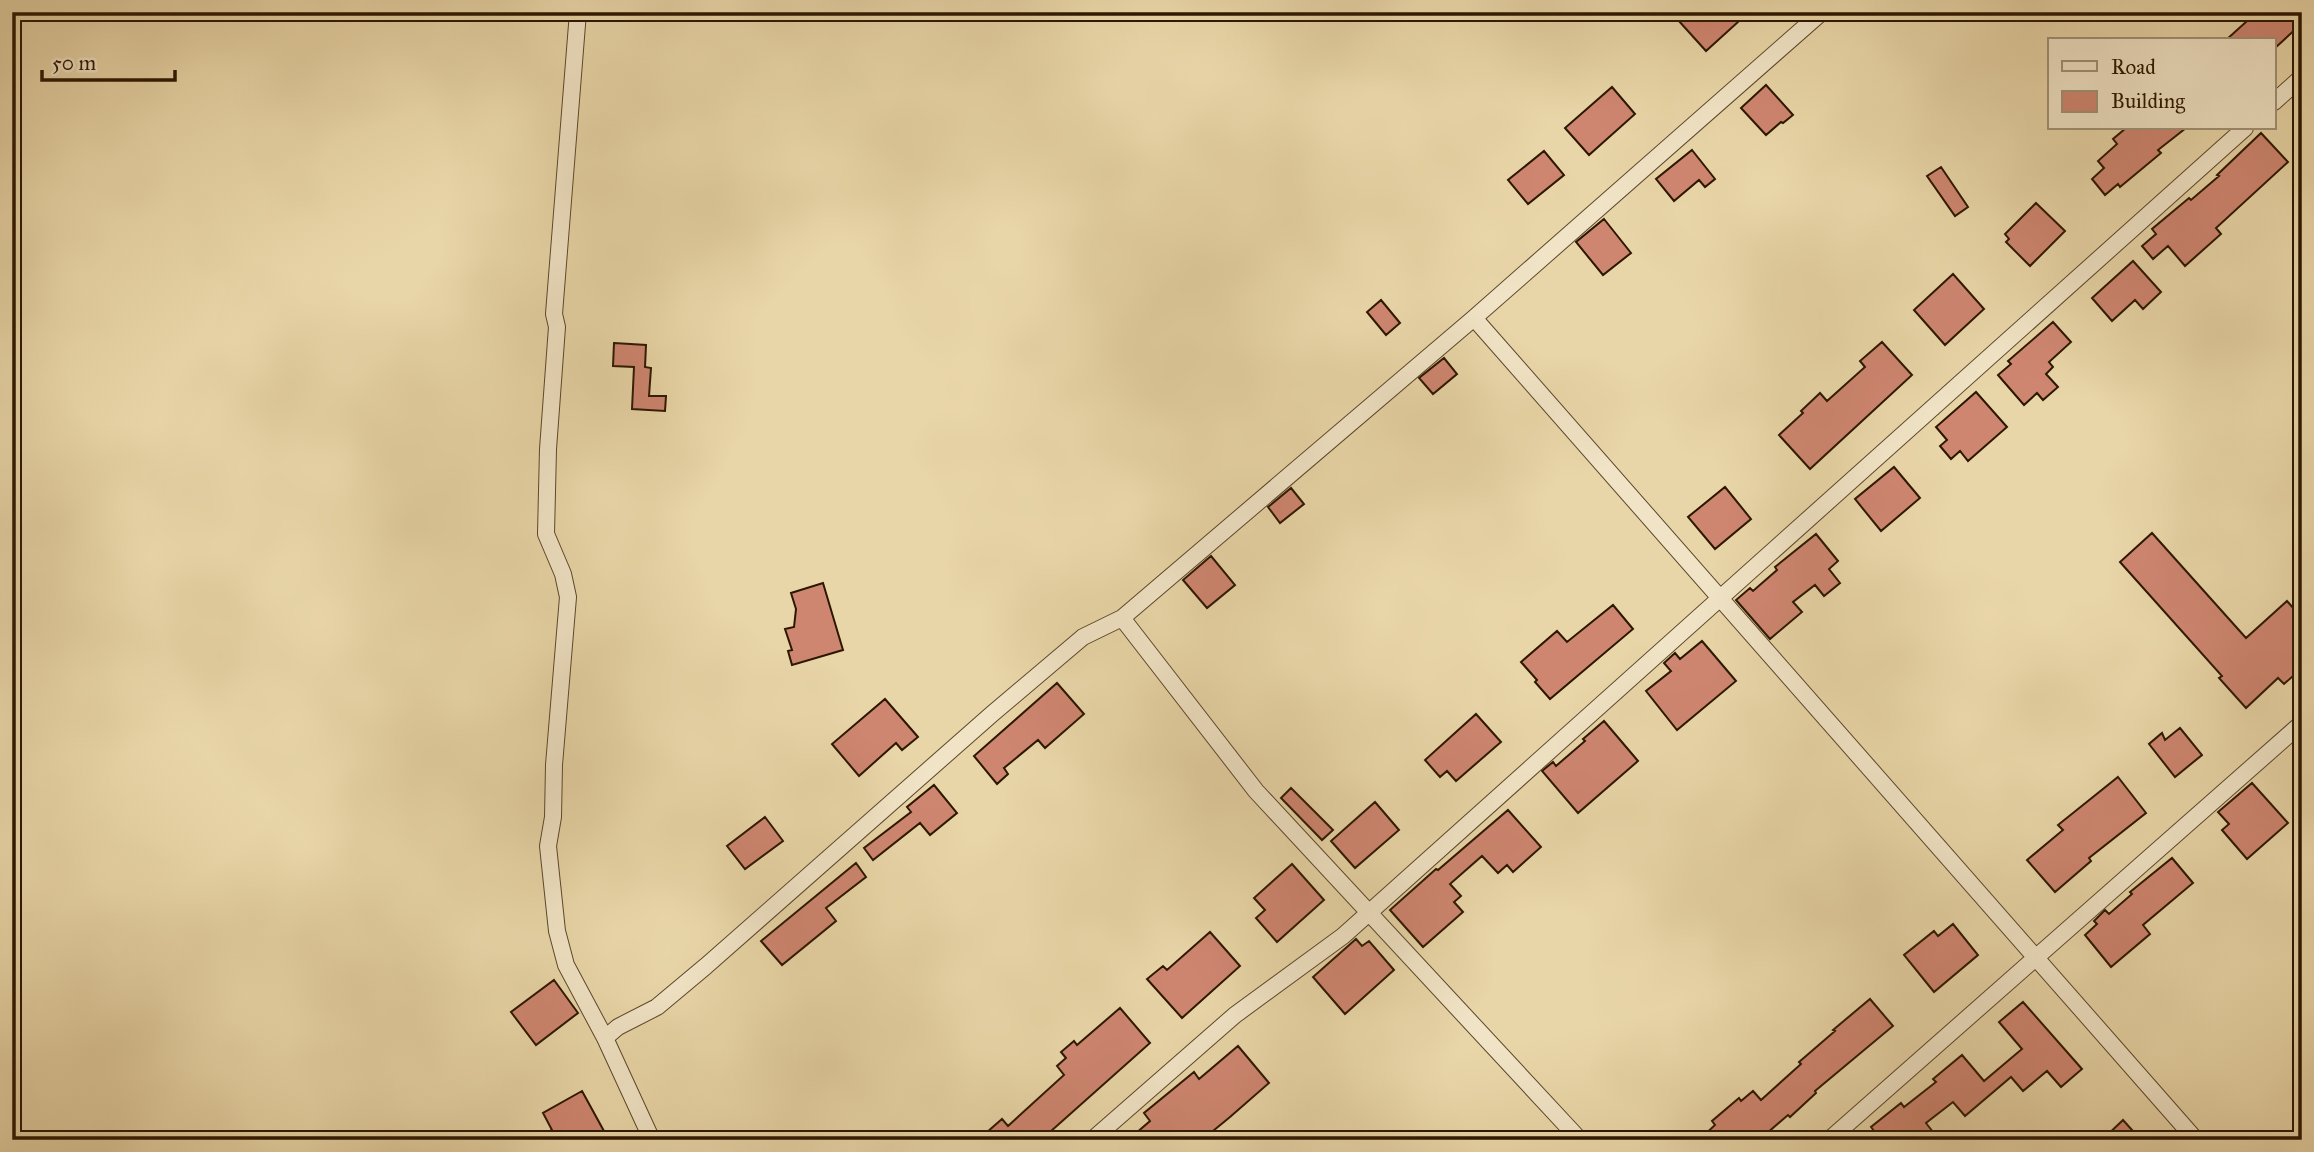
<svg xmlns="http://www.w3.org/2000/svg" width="2314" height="1152" viewBox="0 0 2314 1152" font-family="'IM FELL Great Primer',serif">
<rect width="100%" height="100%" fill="#e9d6a8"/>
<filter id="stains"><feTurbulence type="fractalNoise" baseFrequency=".00286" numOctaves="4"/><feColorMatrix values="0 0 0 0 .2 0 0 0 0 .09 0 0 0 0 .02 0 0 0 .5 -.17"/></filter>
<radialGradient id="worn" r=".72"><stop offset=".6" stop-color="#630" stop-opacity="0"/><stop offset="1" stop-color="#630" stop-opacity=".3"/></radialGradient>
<!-- building -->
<path fill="#cf8671" stroke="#2c1700" stroke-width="2" d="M1687,12H1729L1738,22L1706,51L1678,20Z
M2257,12H2287L2299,26L2274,49V40H2226Z
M1766,85L1793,115L1783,123L1781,122L1766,135L1741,108Z
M1612,87L1635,114L1589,155L1565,128Z
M2126,128H2186L2158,150L2161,153L2120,187L2118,184L2105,195L2092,179L2104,168L2098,161L2117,144L2113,139Z
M2261,133L2288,162L2216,228L2221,234L2185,266L2168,246L2153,259L2142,246L2156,234L2152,229L2189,198L2191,200L2219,176L2217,175Z
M1692,150L1715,179L1705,187L1699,180L1674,201L1656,179Z
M1544,151L1564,175L1528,204L1508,180Z
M1941,167L1968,207L1955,216L1927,176Z
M2036,203L2065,231L2030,266L2006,242L2009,239L2005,234Z
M1604,219L1631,253L1603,275L1576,242Z
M2133,261L2161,292L2143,309L2135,300L2112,321L2092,298Z
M1953,274L1984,309L1945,345L1914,310Z
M1381,300L1400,323L1386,335L1367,312Z
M2053,322L2071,342L2049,362L2053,367L2046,374L2058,387L2043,400L2037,393L2024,405L1998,375L2011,364L2008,361Z
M1882,342L1912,375L1810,469L1779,435L1803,413L1801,411L1820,393L1827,401L1865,367L1860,361Z
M614,343L646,345L645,367L651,368L649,396H666L665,411L632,409L634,367L613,366Z
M1444,358L1457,374L1433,394L1419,378Z
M1976,392L2007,427L1968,461L1960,451L1951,459L1940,446L1947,440L1936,427Z
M1894,467L1920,498L1881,531L1855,499Z
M1725,487L1751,519L1715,549L1688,517Z
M1291,488L1304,504L1280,523L1268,507Z
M2152,533L2246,638L2287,601L2302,618V668L2284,684L2278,678L2246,708L2219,678L2222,676L2120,562Z
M1816,534L1838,561L1829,569L1840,583L1824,596L1815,585L1793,602L1802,612L1770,639L1736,600L1750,588L1753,591L1777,570L1775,567Z
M1211,556L1235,585L1207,608L1183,580Z
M823,583L843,650L792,665L788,651L792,650L785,629L794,627L796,609L791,593Z
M1613,605L1633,629L1550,699L1535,682L1537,680L1521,662L1557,631L1567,642Z
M1702,641L1736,681L1677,730L1646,691L1671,671L1664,663L1675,653L1680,659Z
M1057,683L1084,714L1045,748L1038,740L1004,768L1008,774L997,784L974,756Z
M885,699L918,737L902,750L896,743L859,776L832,744Z
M1476,714L1501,742L1456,781L1447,771L1440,777L1425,760Z
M1604,721L1638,761L1578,813L1542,771L1553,762L1556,766L1585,741L1583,739Z
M2180,728L2202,755L2175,777L2149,744L2162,733L2165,740Z
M2118,777L2146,813L2089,858L2091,861L2055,892L2027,860L2063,830L2058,825Z
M2252,783L2288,823L2247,859L2222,830L2229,824L2218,812Z
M934,785L957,813L930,835L920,823L873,860L864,848L911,812L907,807Z
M1291,788L1333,830L1322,840L1281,798Z
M1375,802L1399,830L1355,868L1331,841Z
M1508,810L1541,847L1513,872L1507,865L1498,873L1482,856L1450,884L1461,896L1454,902L1463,912L1423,947L1390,910L1436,869L1438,870Z
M765,817L783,841L745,869L727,846Z
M2172,858L2193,883L2143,925L2150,934L2111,967L2085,935L2097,924L2094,921L2105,910L2109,914L2132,894L2130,892Z
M856,863L866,877L826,908L836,921L782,965L761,941Z
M1292,864L1324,900L1277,942L1256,918L1265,910L1254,898Z
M1953,924L1978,955L1934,992L1904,955L1934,931L1938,936Z
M1210,932L1240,966L1182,1018L1147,979L1163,966L1167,970Z
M1356,939L1362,946L1369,941L1394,970L1345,1014L1313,977Z
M554,980L578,1013L536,1045L511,1012Z
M1870,999L1893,1026L1815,1091L1816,1093L1790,1117L1788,1115L1759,1140H1699L1715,1125L1712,1121L1739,1098L1741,1101L1753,1091L1761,1100L1801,1064L1799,1062L1835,1031L1833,1030Z
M2023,1002L2082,1069L2061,1087L2047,1071L2023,1091L2011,1077L1965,1116L1953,1102L1926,1123L1933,1132L1923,1140H1881L1871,1127L1901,1103L1904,1107L1936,1082L1933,1079L1962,1055L1984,1081L2022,1049L1999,1022Z
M1120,1008L1150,1043L1041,1140H978L1002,1119L1008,1126L1064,1075L1057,1066L1066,1058L1061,1052L1074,1041L1077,1045Z
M1238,1046L1269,1083L1230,1117L1202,1140H1128L1150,1121L1144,1113L1194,1072L1199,1079Z
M582,1091L605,1133L593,1140H533L552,1130L543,1113Z
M2123,1120L2141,1140H2102Z"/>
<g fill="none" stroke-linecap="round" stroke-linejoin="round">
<defs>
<path id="minor" d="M578,12L554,314L557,327L548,449L546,534L563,574L568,597L554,765L553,817L548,846L557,931L566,965L605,1038L652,1140
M2274,102L2302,77
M1474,318L2196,1140
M1122,618L1256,791L1580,1140
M605,1038L618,1027L657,1007L706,966L992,714L1083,637L1122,618L1474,318L1822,12
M1092,1140L1235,1015L1343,936L2245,128
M1829,1140L2302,723"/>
</defs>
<!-- minor casing -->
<use href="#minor" stroke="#5b472a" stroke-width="18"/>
<!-- minor -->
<use href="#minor" stroke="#f1e4c6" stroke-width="16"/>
</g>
<!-- margin -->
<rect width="2314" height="1152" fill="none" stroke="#e9d6a8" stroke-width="42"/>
<rect x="14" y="14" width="2286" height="1124" fill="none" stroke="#2c1700" stroke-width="3.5"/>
<rect x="21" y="21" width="2272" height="1110" fill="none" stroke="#2c1700" stroke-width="2"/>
<!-- legend -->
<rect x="2048" y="38" width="228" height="91" fill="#f1e4c6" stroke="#a29277" stroke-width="2"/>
<rect x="2062" y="61" width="35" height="10" fill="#f1e4c6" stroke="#a29277" stroke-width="2"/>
<text x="2111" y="74" font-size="21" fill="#2c1700">Road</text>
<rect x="2062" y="91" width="35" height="21" fill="#cf8671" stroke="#a29277" stroke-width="2"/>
<text x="2111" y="108" font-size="21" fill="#2c1700">Building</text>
<!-- scale -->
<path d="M42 70v10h133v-10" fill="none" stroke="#2c1700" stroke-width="3.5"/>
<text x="52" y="70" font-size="21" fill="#2c1700" stroke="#f1e4c6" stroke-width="5" paint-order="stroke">50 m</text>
<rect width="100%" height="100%" filter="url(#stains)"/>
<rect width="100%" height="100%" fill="url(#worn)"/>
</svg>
